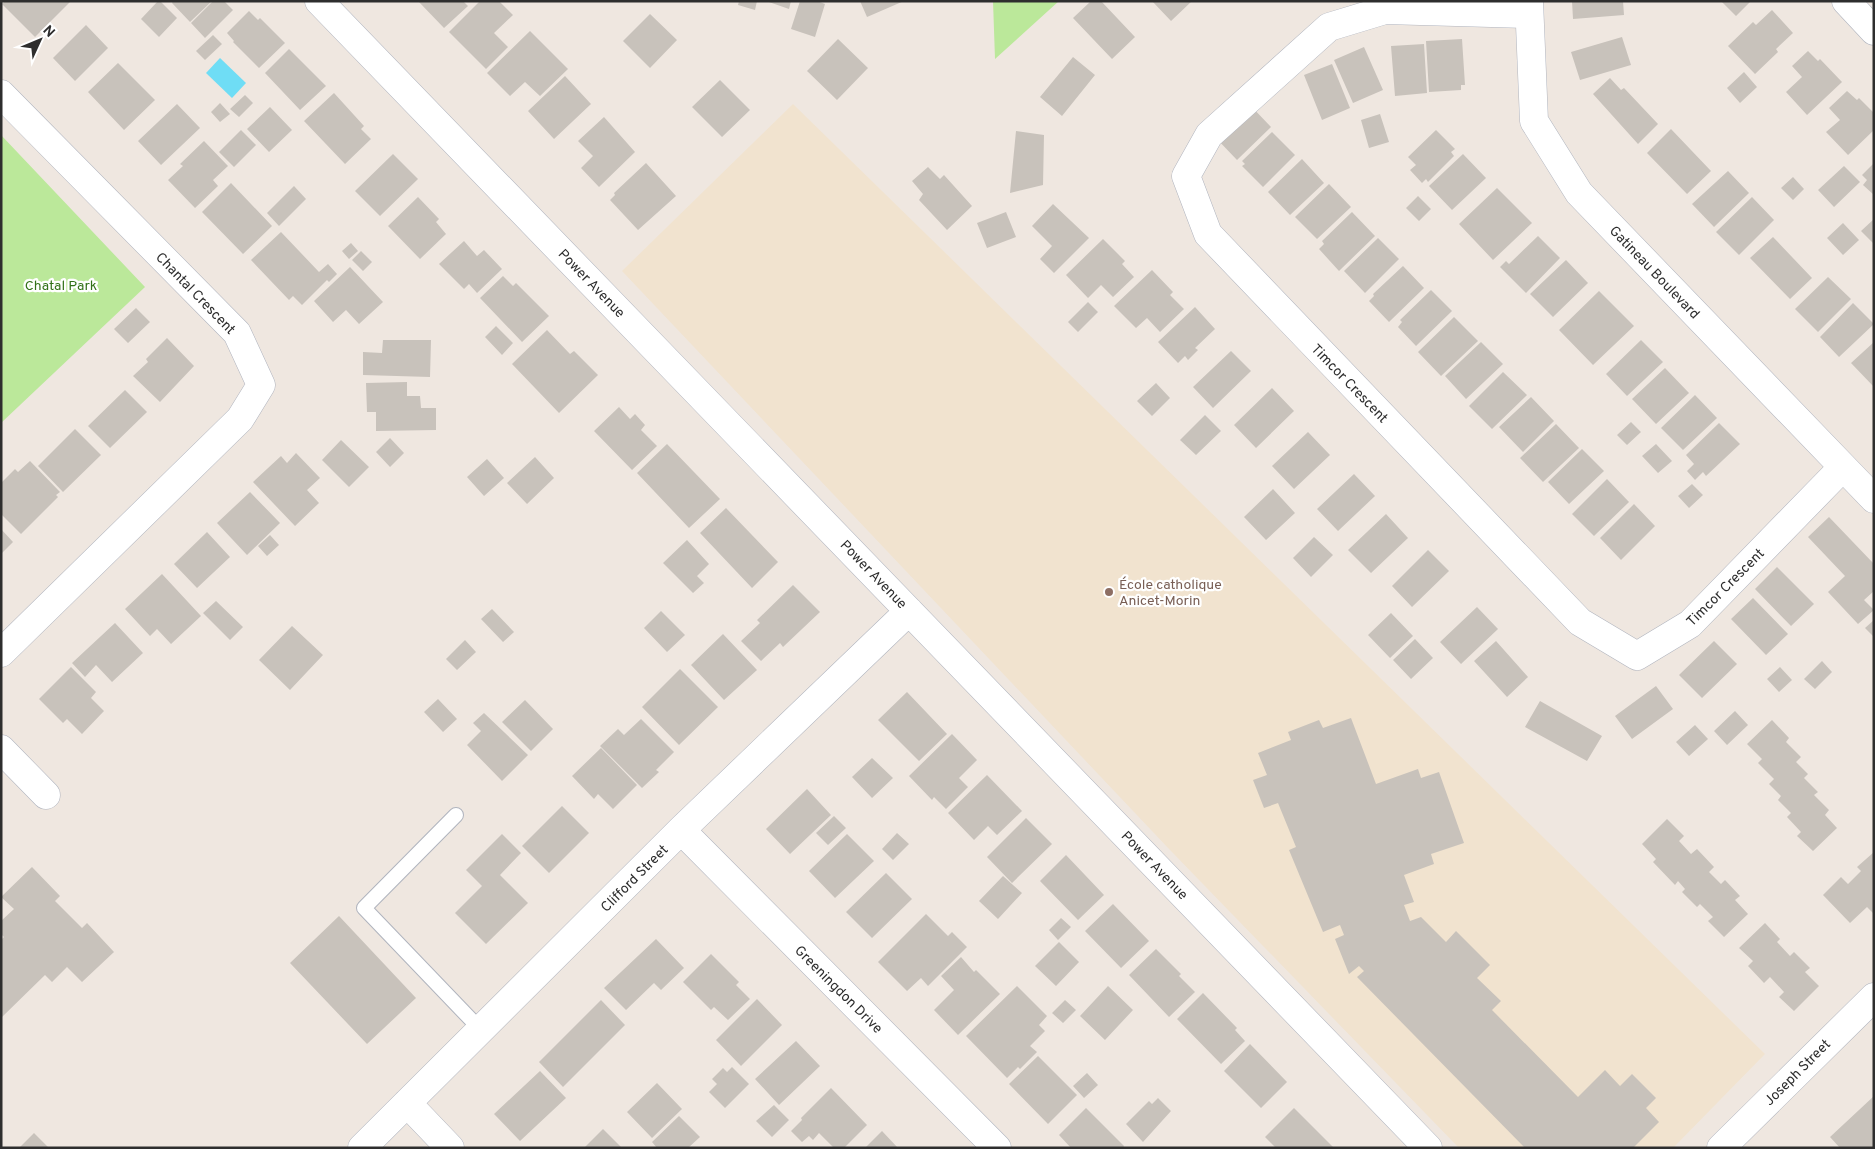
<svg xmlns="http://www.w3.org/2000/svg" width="1875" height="1149" viewBox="0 0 1875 1149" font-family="Overpass,sans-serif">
<rect width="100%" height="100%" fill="#efe7e0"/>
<!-- education -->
<path fill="#f1e3cf" d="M793,104L1765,1054L1673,1148H1459L1170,850L622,271Z"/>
<!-- green -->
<path fill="#bbe89a" d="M993,1H1059L995,59Z
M1,135L145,287L1,423Z"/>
<!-- water -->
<path fill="#6fddf5" d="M220,58L246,83L232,98L206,73Z"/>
<!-- building -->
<path fill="#c8c2bb" d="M5,1H71L35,37L2,4Z
M158,1H160L177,18L159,37L141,19Z
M173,1H212L190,22L172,3Z
M213,1H224L233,10L205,38L191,23Z
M418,1H463L468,6L444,28Z
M480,1H499L513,15L494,33L508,47L486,69L449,32Z
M739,1H757L755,10L738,5Z
M766,1H791L789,9Z
M800,1H817L825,4L815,37L791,29Z
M860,1H904L867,17Z
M1091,1H1101L1135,37L1112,59L1073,18Z
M1152,1H1192L1171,21Z
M1572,1H1623L1624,15L1573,19Z
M1721,1H1751L1736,16Z
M1772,10L1793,33L1776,49L1778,52L1755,74L1728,46L1753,22L1756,25Z
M249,11L258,20L260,18L285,43L259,68L233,42L234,41L227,33Z
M650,14L677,40L650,68L623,41Z
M86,25L108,48L75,81L53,58Z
M530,31L568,69L540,96L525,82L510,96L487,73Z
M213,35L222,44L205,60L196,51Z
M1622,37L1631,65L1580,80L1571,52Z
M838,39L868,68L837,100L807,71Z
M1462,39L1465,85H1461V90L1429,92L1426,41Z
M1424,44L1427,93L1395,96L1391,46Z
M1364,47L1383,90L1353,103L1334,60Z
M289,49L326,86L300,110L265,73Z
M1808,51L1818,61L1820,59L1842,82L1807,115L1786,92L1802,77L1792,66Z
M1073,57L1095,75L1062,116L1040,97Z
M118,63L155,100L124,130L88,92Z
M1332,64L1350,108L1322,120L1304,75Z
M1744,72L1757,87L1740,103L1727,88Z
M565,76L591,104L554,139L528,111Z
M1610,78L1621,90L1624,88L1658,124L1638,144L1593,94Z
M720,80L750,110L722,137L692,107Z
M1847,91L1857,100L1859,98L1874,113V130L1848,155L1826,132L1840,120L1829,108Z
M334,93L364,126L361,129L371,139L345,164L304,121Z
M245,95L253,103L239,117L230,109Z
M220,103L230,114L220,122L211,112Z
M177,104L200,128L161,165L138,141Z
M1249,104L1271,127L1237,160L1215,137Z
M270,107L292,130L269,152L247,129Z
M1380,114L1389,142L1369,148L1361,120Z
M604,117L635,152L599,187L581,168L593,156L578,141Z
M1671,129L1711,171L1687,194L1647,153Z
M241,130L256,145L234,167L219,152Z
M1436,130L1455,149L1451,152L1454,156L1428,182L1426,179L1422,183L1410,170L1416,165L1408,157Z
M1016,131L1044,135L1043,185L1010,193Z
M1272,132L1295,155L1263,187L1242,166L1245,164L1242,161Z
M204,141L228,166L213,180L218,186L195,208L168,180L183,166L180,164Z
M393,154L418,179L380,216L355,191Z
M1463,154L1486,178L1452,210L1429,186Z
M1302,159L1324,183L1290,215L1268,192Z
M646,163L676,196L638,230L610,200L615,195L614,193Z
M1874,163V195L1863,185L1867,180L1862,175Z
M1844,166L1860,182L1834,207L1818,190Z
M928,167L940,179L944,175L972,206L947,230L919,200L923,194L912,181Z
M1728,171L1749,193L1714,227L1692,204Z
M1793,177L1804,189L1793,200L1781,188Z
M231,183L272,226L243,254L202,212Z
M1329,184L1351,207L1317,239L1295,217Z
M294,186L306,199L279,226L267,213Z
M1497,188L1532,223L1493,260L1459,224Z
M1418,196L1431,209L1419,221L1406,208Z
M418,197L439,219L436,222L446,234L420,259L388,226Z
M1752,197L1774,220L1739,255L1716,232Z
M1053,204L1089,238L1054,273L1040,259L1052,246L1032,226Z
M1006,212L1016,237L987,248L977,223Z
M1352,212L1375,236L1339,271L1319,249L1324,244L1322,241Z
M1874,219V244L1861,231Z
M1843,223L1859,240L1843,255L1827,238Z
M281,232L319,272L328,264L337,274L329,282L327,280L302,305L293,296L289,300L251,260Z
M1538,236L1560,258L1526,293L1500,267L1506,261L1509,264Z
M1773,237L1812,278L1790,299L1750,258Z
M1378,238L1399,259L1365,293L1344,271Z
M1103,239L1125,261L1122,264L1134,277L1113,297L1101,285L1088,298L1066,275Z
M464,241L477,256L484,250L502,269L477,293L469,284L464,289L439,264Z
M351,243L358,251L349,259L342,251Z
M361,251L372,262L363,271L352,260Z
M1566,260L1588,283L1553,317L1530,294Z
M1403,266L1424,288L1389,322L1369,301L1374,296L1373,294Z
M350,267L383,302L359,324L346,310L333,322L314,301Z
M1152,270L1173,292L1170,295L1184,309L1160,332L1147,318L1136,328L1114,306Z
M503,276L513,286L516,283L549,316L522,342L480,298Z
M1828,277L1851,299L1818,332L1795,309Z
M1431,290L1452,311L1416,346L1398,327L1402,322L1400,320Z
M1599,291L1634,326L1593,365L1559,330Z
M1088,302L1098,312L1078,332L1068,322Z
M1853,303L1874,324L1839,357L1820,337Z
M1195,307L1215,329L1195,348L1198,350L1188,360L1185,356L1178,363L1158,342Z
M136,308L150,322L128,343L114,329Z
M1454,317L1478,341L1441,376L1418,352Z
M496,326L513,343L502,355L485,337Z
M547,330L570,354L574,351L598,375L559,413L512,364Z
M167,338L194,366L160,402L133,376L148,362L146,359Z
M383,340H431L430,377L363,375V352L382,353Z
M1641,340L1663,362L1627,396L1606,374Z
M1481,342L1503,364L1466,399L1445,376Z
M1874,342V387L1851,363Z
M1231,351L1251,371L1213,408L1193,387Z
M1665,368L1689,393L1656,424L1632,399Z
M1503,372L1527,395L1492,429L1469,406Z
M407,382V396H420L421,408H436V430L376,431V412H367L366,383Z
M1156,383L1170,398L1152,416L1137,401Z
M1272,388L1294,411L1256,448L1234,425Z
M125,390L147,412L110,448L88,426Z
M1695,395L1717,418L1683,450L1661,428Z
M1531,397L1554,421L1523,452L1499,427Z
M619,407L630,419L635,414L645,425L641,430L657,446L632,470L594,431Z
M1205,415L1221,431L1196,455L1180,440Z
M1631,422L1641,432L1627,445L1617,435Z
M1719,423L1740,444L1706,476L1703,472L1695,480L1687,471L1694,464L1686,455Z
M1556,424L1579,448L1543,482L1520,458Z
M75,429L101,455L63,492L38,466Z
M1308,432L1330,455L1294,489L1272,466Z
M390,438L404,453L390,467L376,452Z
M341,440L369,467L349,487L322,460Z
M667,444L720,499L689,528L637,473Z
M1656,444L1672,461L1658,473L1642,456Z
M1582,449L1604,471L1569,504L1548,482Z
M296,453L320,478L307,490L319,503L295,526L253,482L281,456L287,463Z
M535,457L554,478L527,504L507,483Z
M487,459L504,478L484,496L467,477Z
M30,461L60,492L56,495L58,497L21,534L1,514V483L15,469L18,472Z
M1354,474L1375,496L1338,531L1317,509Z
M1607,479L1629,502L1594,536L1572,514Z
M1692,484L1703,495L1689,508L1678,496Z
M1273,489L1295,513L1266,540L1244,517Z
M250,492L280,523L247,555L217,523Z
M1634,504L1655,526L1621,560L1600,538Z
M726,508L778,562L752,588L700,533Z
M1386,514L1408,538L1371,573L1348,550Z
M1829,517L1874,564V591L1864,600L1874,610L1858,624L1828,592L1845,576L1808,537Z
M1,529L13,542L1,554Z
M207,532L230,557L197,588L174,564Z
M270,535L279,545L267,556L258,546Z
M1314,537L1333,555L1311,577L1293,558Z
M687,540L709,564L697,576L704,583L693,593L663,563Z
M1428,550L1449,571L1412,607L1392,586Z
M1777,567L1814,604L1791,626L1755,589Z
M162,574L201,616L171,644L157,629L150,636L125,609Z
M793,585L820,612L783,647L780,643L761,661L741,641L760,623L757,620Z
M1753,598L1788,634L1766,655L1731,619Z
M216,601L243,627L230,640L203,613Z
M1477,607L1498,629L1461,664L1440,642Z
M492,609L514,632L503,642L481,619Z
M661,611L685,635L667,652L644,628Z
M1391,613L1413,636L1390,658L1368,635Z
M1874,620V637L1865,628Z
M115,623L143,653L112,682L96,665L85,677L72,663Z
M292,626L323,655L290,690L259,660Z
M723,634L757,670L724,700L691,665Z
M1415,639L1433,658L1411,679L1393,660Z
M465,640L476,652L457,670L446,659Z
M1496,641L1528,677L1507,697L1474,661Z
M1714,641L1737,664L1702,698L1679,675Z
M1822,661L1832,672L1815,689L1804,679Z
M71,667L96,692L91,698L104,711L82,734L67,719L63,723L39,699Z
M1780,667L1792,680L1779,692L1767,679Z
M680,669L718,707L679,745L642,707Z
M1656,686L1673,709L1632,739L1615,716Z
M907,692L947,734L919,761L878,720Z
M438,699L457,719L443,732L424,712Z
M525,700L553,729L531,751L502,722Z
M1540,701L1602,736L1587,761L1525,727Z
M1735,711L1748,725L1727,745L1714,731Z
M484,713L528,755L502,781L467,745L481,731L473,723Z
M1351,718L1376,784L1418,769L1421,778L1439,772L1464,843L1431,854L1434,864L1404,875L1414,902L1404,905L1410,921L1421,917L1446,942L1456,931L1490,965L1477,978L1501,1001L1492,1010L1578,1097L1605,1070L1620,1086L1632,1074L1656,1098L1646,1108L1659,1122L1633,1148H1525L1357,977L1364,971L1359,966L1349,974L1335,939L1344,935L1340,925L1323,932L1289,850L1296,847L1278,803L1264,808L1253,780L1267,775L1258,753L1291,740L1288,732L1319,720L1323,728Z
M641,719L674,752L656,770L659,772L642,788L600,746L618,729L624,735Z
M1772,720L1789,738L1786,742L1801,757L1796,762L1808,774L1804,778L1818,792L1814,795L1829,810L1825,815L1837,828L1813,851L1797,836L1801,832L1787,817L1791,813L1778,800L1781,796L1769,784L1774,779L1758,763L1762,759L1747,744Z
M1695,725L1708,739L1689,756L1676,742Z
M952,734L977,760L959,778L968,787L946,809L934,797L932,800L909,776Z
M601,748L637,785L613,809L598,794L594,799L572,776Z
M872,758L893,778L872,798L852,777Z
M987,775L1022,811L997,835L988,826L974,840L948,813Z
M807,789L831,815L790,854L766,829Z
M562,806L589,833L549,873L522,846Z
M834,816L846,828L828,845L816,833Z
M1026,818L1052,844L1012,883L987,857Z
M1667,819L1684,836L1679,841L1691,854L1697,849L1714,867L1709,872L1721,884L1725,880L1740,896L1735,900L1748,914L1724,937L1708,921L1713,917L1700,904L1697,907L1682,892L1685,889L1678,881L1675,885L1653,862L1656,859L1642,844Z
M897,833L909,844L893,860L882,849Z
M502,834L521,853L500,875L528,903L486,944L455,913L482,886L466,870Z
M847,834L874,861L835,898L809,871Z
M1874,852V912L1873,913L1867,907L1850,923L1823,895L1841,877L1848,884L1861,871L1857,867Z
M1066,855L1104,895L1078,920L1040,881Z
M32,867L60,896L55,901L82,928L87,923L114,952L82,982L67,967L52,982L45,975L1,1018V940L4,937L1,934V921L14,909L1,897Z
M886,873L912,899L872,938L846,912Z
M1003,876L1022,893L998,919L979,901Z
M1113,904L1149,941L1121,968L1085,931Z
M926,914L948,936L952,932L967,947L928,986L921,978L907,991L878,962Z
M339,916L416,998L367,1044L290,963Z
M1061,918L1071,927L1058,940L1049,930Z
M1765,923L1780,939L1777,942L1790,956L1794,952L1810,968L1805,972L1819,986L1794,1011L1779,997L1784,992L1770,977L1764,983L1748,966L1753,961L1739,948Z
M656,939L684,968L661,990L654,983L626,1010L604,988Z
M1059,942L1079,962L1056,986L1035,966Z
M1156,949L1181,974L1179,976L1195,992L1169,1017L1129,975Z
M711,954L739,982L736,985L750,999L728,1020L714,1007L711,1010L683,982Z
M961,957L974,972L976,970L1000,994L958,1035L934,1010L954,990L941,976Z
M1017,986L1047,1016L1039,1025L1045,1031L1030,1046L1037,1052L1020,1069L1018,1067L1007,1078L966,1036Z
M1108,986L1133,1010L1105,1040L1080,1016Z
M1203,993L1237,1028L1235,1030L1245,1041L1221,1064L1177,1019Z
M757,999L782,1025L741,1066L716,1040Z
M601,1000L625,1025L563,1087L539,1062Z
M1065,1000L1076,1010L1063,1023L1052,1013Z
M796,1041L820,1066L779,1105L755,1079Z
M1250,1044L1287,1082L1261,1108L1224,1071Z
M1038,1056L1077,1095L1048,1124L1009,1084Z
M732,1067L749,1084L725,1108L709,1092L717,1084L712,1079L723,1068L727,1072Z
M540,1071L566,1098L520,1141L494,1114Z
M1087,1073L1098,1085L1084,1098L1073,1086Z
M657,1083L682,1109L652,1138L627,1112Z
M831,1088L867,1125L844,1148H834L819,1133L813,1140L809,1136L802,1142L791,1131L802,1120L801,1118Z
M1874,1096V1148H1840L1830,1137Z
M1158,1098L1171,1111L1143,1142L1126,1124L1149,1101L1152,1104Z
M774,1105L789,1120L772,1137L756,1121Z
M1086,1108L1124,1146L1123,1148H1071L1059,1135Z
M1294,1108L1333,1147L1276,1148L1265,1137Z
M679,1116L700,1137L688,1148H657L652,1142Z
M603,1129L622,1148H584Z
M882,1131L898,1148H865Z
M34,1133L49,1148H19Z"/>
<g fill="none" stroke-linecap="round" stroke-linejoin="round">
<defs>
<path id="service" d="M456,815L364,908L481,1030"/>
<path id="minor" d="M319,1L1428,1148
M1529,1L1534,121L1579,193L1874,499
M1846,1L1874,31
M1529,14L1385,10L1329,27L1209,135L1186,176L1208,234L1580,622L1637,656L1690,624L1843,467
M1,94L237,333L261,385L240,419L1,653
M1,749L46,795
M681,830L997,1148
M407,1103L450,1148
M362,1148L681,830L909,611
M1721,1148L1874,997"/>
</defs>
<!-- service casing -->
<use href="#service" stroke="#b0b4be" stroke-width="16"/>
<!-- minor casing -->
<use href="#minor" stroke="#b0b4be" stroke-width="29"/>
<!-- service -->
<use href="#service" stroke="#fff" stroke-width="14"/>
<!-- minor -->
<use href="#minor" stroke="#fff" stroke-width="28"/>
</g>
<!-- markers -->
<circle fill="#8d6e63" stroke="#fff" stroke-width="2" cx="1109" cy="592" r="5"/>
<g text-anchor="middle" stroke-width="4.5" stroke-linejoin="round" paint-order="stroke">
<!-- street labels -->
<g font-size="14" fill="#2e2e2e" stroke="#fff">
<text transform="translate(1655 272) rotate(46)" y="5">Gatineau Boulevard</text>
<text transform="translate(592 283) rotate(46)" y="5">Power Avenue</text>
<text transform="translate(196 293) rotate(46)" y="5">Chantal Crescent</text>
<text transform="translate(1350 383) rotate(46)" y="5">Timcor Crescent</text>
<text transform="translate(874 574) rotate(46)" y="5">Power Avenue</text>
<text transform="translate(1725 587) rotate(-45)" y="5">Timcor Crescent</text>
<text transform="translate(1155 865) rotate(46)" y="5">Power Avenue</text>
<text transform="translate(634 878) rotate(-45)" y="5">Clifford Street</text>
<text transform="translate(839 989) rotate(45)" y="5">Greeningdon Drive</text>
<text transform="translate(1797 1072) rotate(-45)" y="5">Joseph Street</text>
</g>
<!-- park labels -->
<g font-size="14" fill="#327118" stroke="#fff">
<text x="61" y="290">Chatal Park</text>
</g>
<!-- education labels -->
<g font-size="14" fill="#785e54" stroke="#fff" text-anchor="start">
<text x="1119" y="589">École catholique<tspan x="1119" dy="16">Anicet-Morin</tspan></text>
</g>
</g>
<!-- border -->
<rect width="1875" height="1149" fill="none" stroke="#2e2e2e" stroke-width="5"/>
<!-- north arrow -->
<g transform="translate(40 40) rotate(46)" stroke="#ffffff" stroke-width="4" paint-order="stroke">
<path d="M0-4L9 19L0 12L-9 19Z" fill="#2e2e2e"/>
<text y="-8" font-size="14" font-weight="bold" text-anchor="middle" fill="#2e2e2e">N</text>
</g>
</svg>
